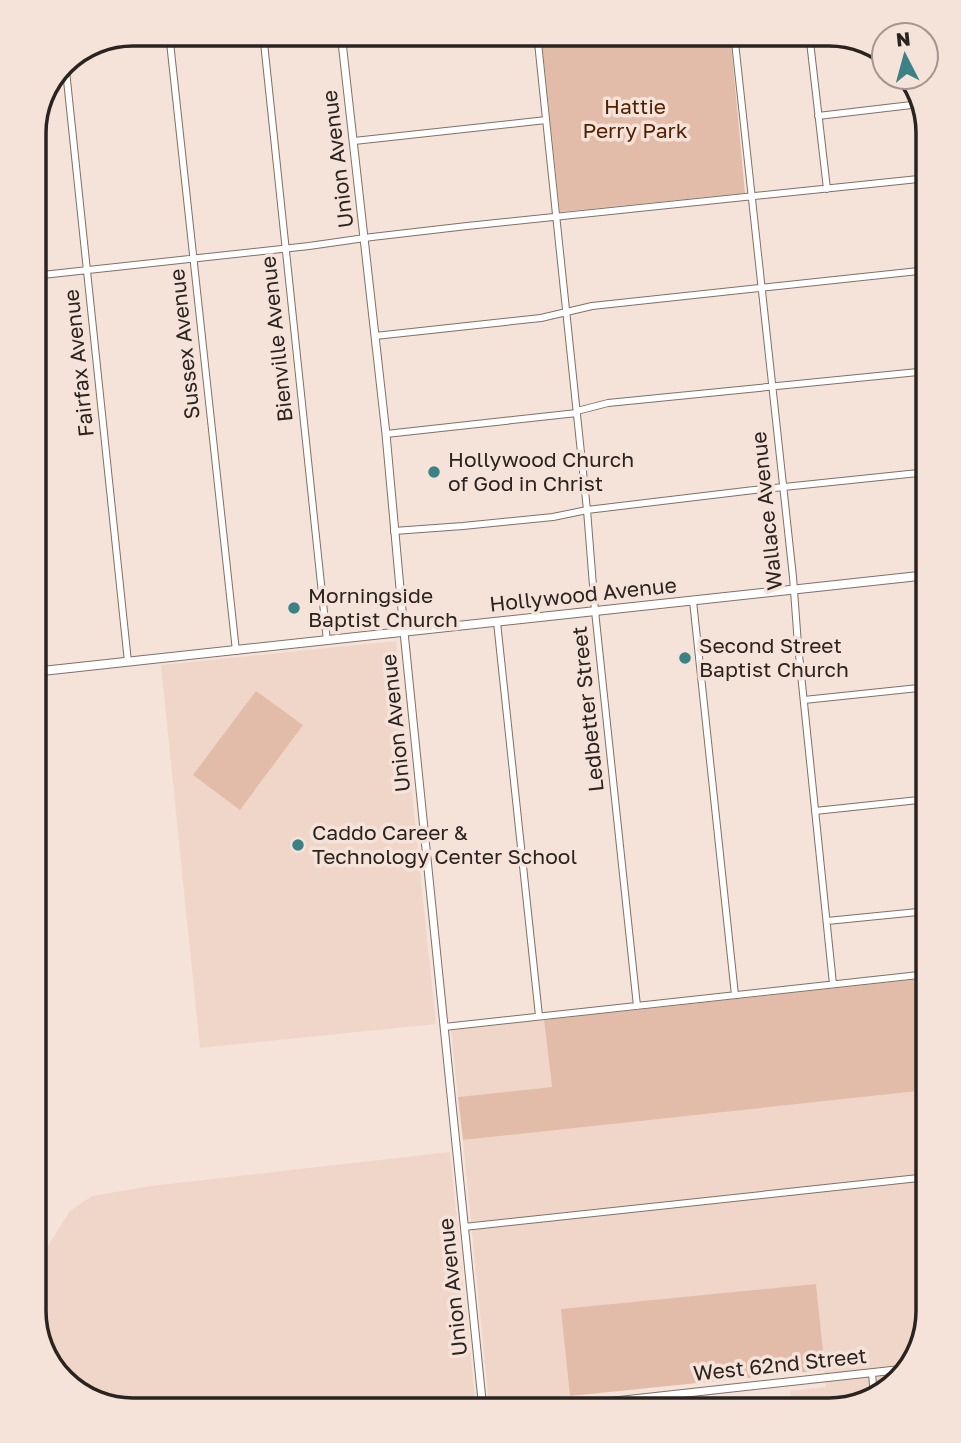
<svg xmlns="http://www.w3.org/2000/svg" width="961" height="1443" viewBox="0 0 961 1443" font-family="'Golos Text',sans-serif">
<rect width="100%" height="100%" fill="#f5e2d9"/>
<!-- built -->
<path fill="#f0d6c9" d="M396,641L436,1024L200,1048L161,665Z
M544,1020L552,1087L458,1097L451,1030Z
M928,1090V1311L914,1360L878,1397L829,1410H792L790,1391L826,1387L816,1284L562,1309L570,1396L489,1404L463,1140Z
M450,1152L476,1410H126L78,1393L46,1360L34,1311L46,1249L70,1211L92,1196L151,1186Z"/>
<!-- green -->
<path fill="#e2bca8" d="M541,33H730L745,193L560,212Z
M256,691L303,725L240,810L193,775Z
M928,978V1090L463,1140L458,1097L552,1087L544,1020Z
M816,1284L825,1370L570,1396L561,1309Z"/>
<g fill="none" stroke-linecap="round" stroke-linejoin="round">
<defs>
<path id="minor" d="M169,33L236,651
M263,33L327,641
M537,33L587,510L595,611L637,1006
M734,33L793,577L798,645L833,984
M809,33L827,189
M810,37L836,34
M342,43L425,33
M65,61L128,662
M818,116L920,104
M354,141L546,120
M33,276L309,246L372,237L467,226L928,178
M375,336L541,318L592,306L928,270
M577,411L608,403L928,371
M386,434L577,413
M394,531L463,526L553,517L587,510L754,490L928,472
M693,601L735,995
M497,622L539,1016
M33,636L37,672
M804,700L928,687
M815,811L928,799
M827,921L928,911
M444,1027L928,974
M464,1227L928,1177
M872,1373L874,1398
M671,1395L673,1410"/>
<path id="tertiary" d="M341,33L386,434L404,632L483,1410
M533,1410L905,1369"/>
<path id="secondary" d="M33,672L928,575"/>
</defs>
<!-- minor casing -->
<use href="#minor" stroke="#807067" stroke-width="8"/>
<!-- tertiary casing -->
<use href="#tertiary" stroke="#807067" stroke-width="9"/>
<!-- secondary casing -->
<use href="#secondary" stroke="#807067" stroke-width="10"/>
<!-- minor -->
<use href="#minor" stroke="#fff" stroke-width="6"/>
<!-- tertiary -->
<use href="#tertiary" stroke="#fff" stroke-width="7"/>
<!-- secondary -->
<use href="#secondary" stroke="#fff" stroke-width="8"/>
</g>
<!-- markers -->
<g fill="#3a8285" stroke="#f5e2d9" stroke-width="2.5">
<circle cx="434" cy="472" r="7"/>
<circle cx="294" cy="608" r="7"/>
<circle cx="685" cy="658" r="7"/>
<circle cx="298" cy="845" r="7"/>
</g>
<g text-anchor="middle" stroke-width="7" stroke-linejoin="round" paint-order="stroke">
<!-- park labels -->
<g font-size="21" fill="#4f1f00" stroke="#f5e2d9">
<text x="635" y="114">Hattie<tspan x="635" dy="24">Perry Park</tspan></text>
</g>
<!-- street labels -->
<g font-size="21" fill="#2a2320" stroke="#f5e2d9">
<text transform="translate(338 159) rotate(-97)" y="7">Union Avenue</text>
<text transform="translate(277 339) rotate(-96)" y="7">Bienville Avenue</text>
<text transform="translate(185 344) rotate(-96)" y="7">Sussex Avenue</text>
<text transform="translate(79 363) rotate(-96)" y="7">Fairfax Avenue</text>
<text transform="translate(767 511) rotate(-96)" y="7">Wallace Avenue</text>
<text transform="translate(583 595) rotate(-6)" y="7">Hollywood Avenue</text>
<text transform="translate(588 709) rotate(-96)" y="7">Ledbetter Street</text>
<text transform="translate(396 723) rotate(-96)" y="7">Union Avenue</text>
<text transform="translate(453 1287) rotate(-96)" y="7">Union Avenue</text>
<text transform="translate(780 1365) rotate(-6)" y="7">West 62nd Street</text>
</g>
<!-- poi labels -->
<g font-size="21" fill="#2a2320" stroke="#f5e2d9" text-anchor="start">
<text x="448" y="467">Hollywood Church<tspan x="448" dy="24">of God in Christ</tspan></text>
<text x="308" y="603">Morningside<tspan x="308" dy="24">Baptist Church</tspan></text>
<text x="699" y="653">Second Street<tspan x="699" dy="24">Baptist Church</tspan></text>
<text x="312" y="840">Caddo Career &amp;<tspan x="312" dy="24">Technology Center School</tspan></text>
</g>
</g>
<!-- crop -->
<path d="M0 0H961V1443H0ZM133 46H829A87 87 0 0 1 916 133V1311A87 87 0 0 1 829 1398H133A87 87 0 0 1 46 1311V133A87 87 0 0 1 133 46Z" fill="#f5e2d9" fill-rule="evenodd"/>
<path fill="none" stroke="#2a2320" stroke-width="3.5" d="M133 46H829A87 87 0 0 1 916 133V1311A87 87 0 0 1 829 1398H133A87 87 0 0 1 46 1311V133A87 87 0 0 1 133 46Z"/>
<!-- north arrow -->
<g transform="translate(905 56) rotate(354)"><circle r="33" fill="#f5e2d9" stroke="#a4968f" stroke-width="2"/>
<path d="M0-5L12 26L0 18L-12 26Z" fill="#3a8285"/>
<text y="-10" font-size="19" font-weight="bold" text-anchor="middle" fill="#2a2320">N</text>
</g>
</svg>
